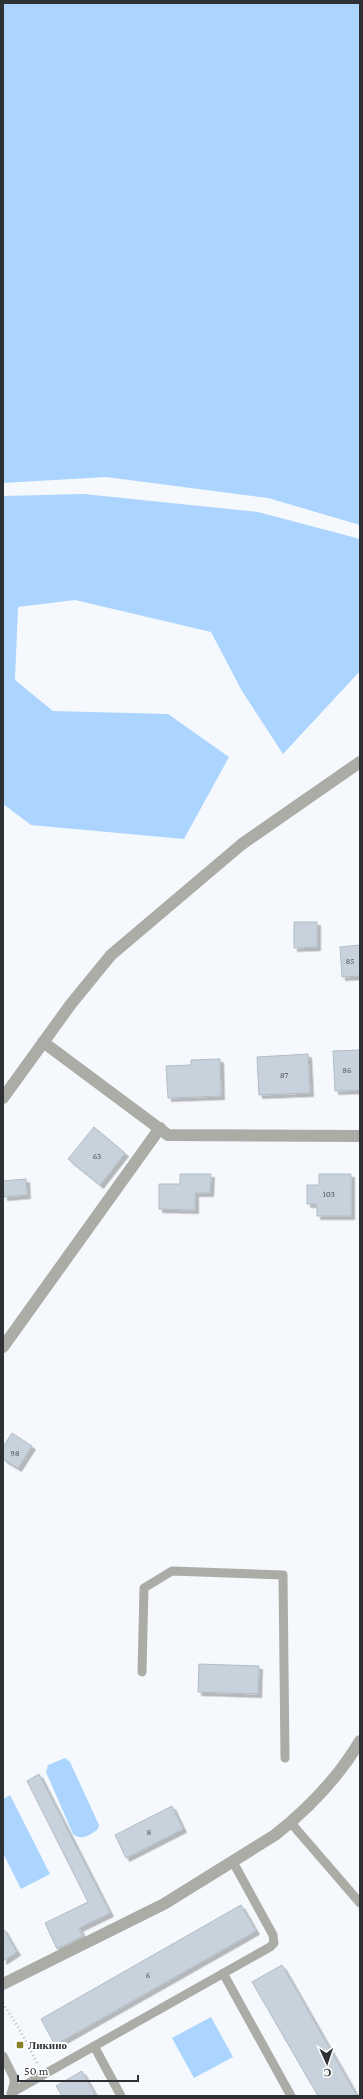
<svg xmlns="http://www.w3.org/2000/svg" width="363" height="2099" viewBox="0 0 363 2099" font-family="'Crimson Pro',serif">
<defs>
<filter id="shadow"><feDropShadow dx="3.5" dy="3.5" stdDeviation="0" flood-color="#0004"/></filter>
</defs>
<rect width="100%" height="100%" fill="#f5f9fd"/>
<!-- green -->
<path fill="#abd5fe" d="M3,3H360V525L268,498L106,477L3,483Z
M84,494L258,512L360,539V671L283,754L242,691L211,632L75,600L18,607L15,680L53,711L168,714L229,757L184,839L31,825L3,804V496Z
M65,1758L70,1762L99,1825L98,1829C91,1835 81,1841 73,1834L46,1772L48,1765Z
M10,1795L50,1874L21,1889L3,1853V1799Z
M211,2017L233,2057L194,2078L172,2038Z"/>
<!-- building -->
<path fill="#c8d2dc" stroke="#b2bcc5" filter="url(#shadow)" d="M294,922H317V947L294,948Z
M360,945V976L342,977L340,947Z
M360,1050V1090L335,1091L333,1051Z
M308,1054L310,1093L259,1095L257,1057Z
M220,1059L221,1096L168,1098L166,1066L191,1065V1060Z
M94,1127L125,1153L100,1185L68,1159Z
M180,1174H211L210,1193H195V1210L159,1209V1184H180Z
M319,1174H351V1216H317V1204H307V1185H319Z
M26,1179L27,1195L4,1197L3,1181Z
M12,1433L32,1446L18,1468L3,1459V1447Z
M199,1664L259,1666L258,1694L198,1692Z
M39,1774L110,1913L79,1928L83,1936L57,1949L45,1923L88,1902L27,1781Z
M172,1806L183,1829L126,1858L115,1835Z
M241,1905L256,1931L55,2045L41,2019Z
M3,1928L17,1952L3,1961Z
M282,1965L357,2096H318L252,1982Z
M82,2071L96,2096H62L56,2086Z"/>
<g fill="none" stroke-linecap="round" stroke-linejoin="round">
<!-- path -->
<path stroke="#b7babe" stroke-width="2.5" stroke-dasharray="1 3" stroke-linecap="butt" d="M3,2003L21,2032L38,2065"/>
<!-- lane -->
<path stroke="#acaca6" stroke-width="9" d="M142,1672L144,1588L172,1571L283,1575L285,1758
M291,1823L360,1903
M223,1973L291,2096
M94,2046L121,2096
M3,2056L14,2078V2083L11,2095
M11,2093L270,1947L274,1943L273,1935L233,1862"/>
<!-- street -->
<path stroke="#acaca6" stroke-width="12" d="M43,1042L168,1135L360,1136
M3,1098L71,1004L111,955L242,844L360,762
M3,1347L160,1128
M3,1984L164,1904L275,1835C308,1809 338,1778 360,1741"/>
</g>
<!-- markers -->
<rect fill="#898128" stroke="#fff" stroke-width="1.5" x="16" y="2041" width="8" height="8" rx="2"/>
<g text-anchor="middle" stroke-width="4" stroke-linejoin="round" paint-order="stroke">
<!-- number labels -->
<g font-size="9" fill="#54585e">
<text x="350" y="964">85</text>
<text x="347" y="1073">86</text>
<text x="284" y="1078">87</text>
<text x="97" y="1159">63</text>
<text x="329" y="1197">103</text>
<text x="15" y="1456">98</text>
<text x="149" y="1835">8</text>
<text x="148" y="1978">6</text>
</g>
<!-- poi labels -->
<g font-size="11" font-weight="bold" fill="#2d3034" stroke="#fff" text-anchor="start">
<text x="28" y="2049">Ликино</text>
</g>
</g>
<!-- border -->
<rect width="363" height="2099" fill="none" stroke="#2d3034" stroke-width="8"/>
<!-- north arrow -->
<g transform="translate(327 2063) rotate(177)" stroke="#ffffff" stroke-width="3" paint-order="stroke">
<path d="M0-3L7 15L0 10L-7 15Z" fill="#2d3034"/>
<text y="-6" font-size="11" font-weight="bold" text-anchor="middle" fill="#2d3034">С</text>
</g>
<!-- scale -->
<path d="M18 2075v6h120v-6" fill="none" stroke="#2d3034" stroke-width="2"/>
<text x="24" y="2075" font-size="12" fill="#2d3034" stroke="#ffffff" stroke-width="3" paint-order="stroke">50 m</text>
</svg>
